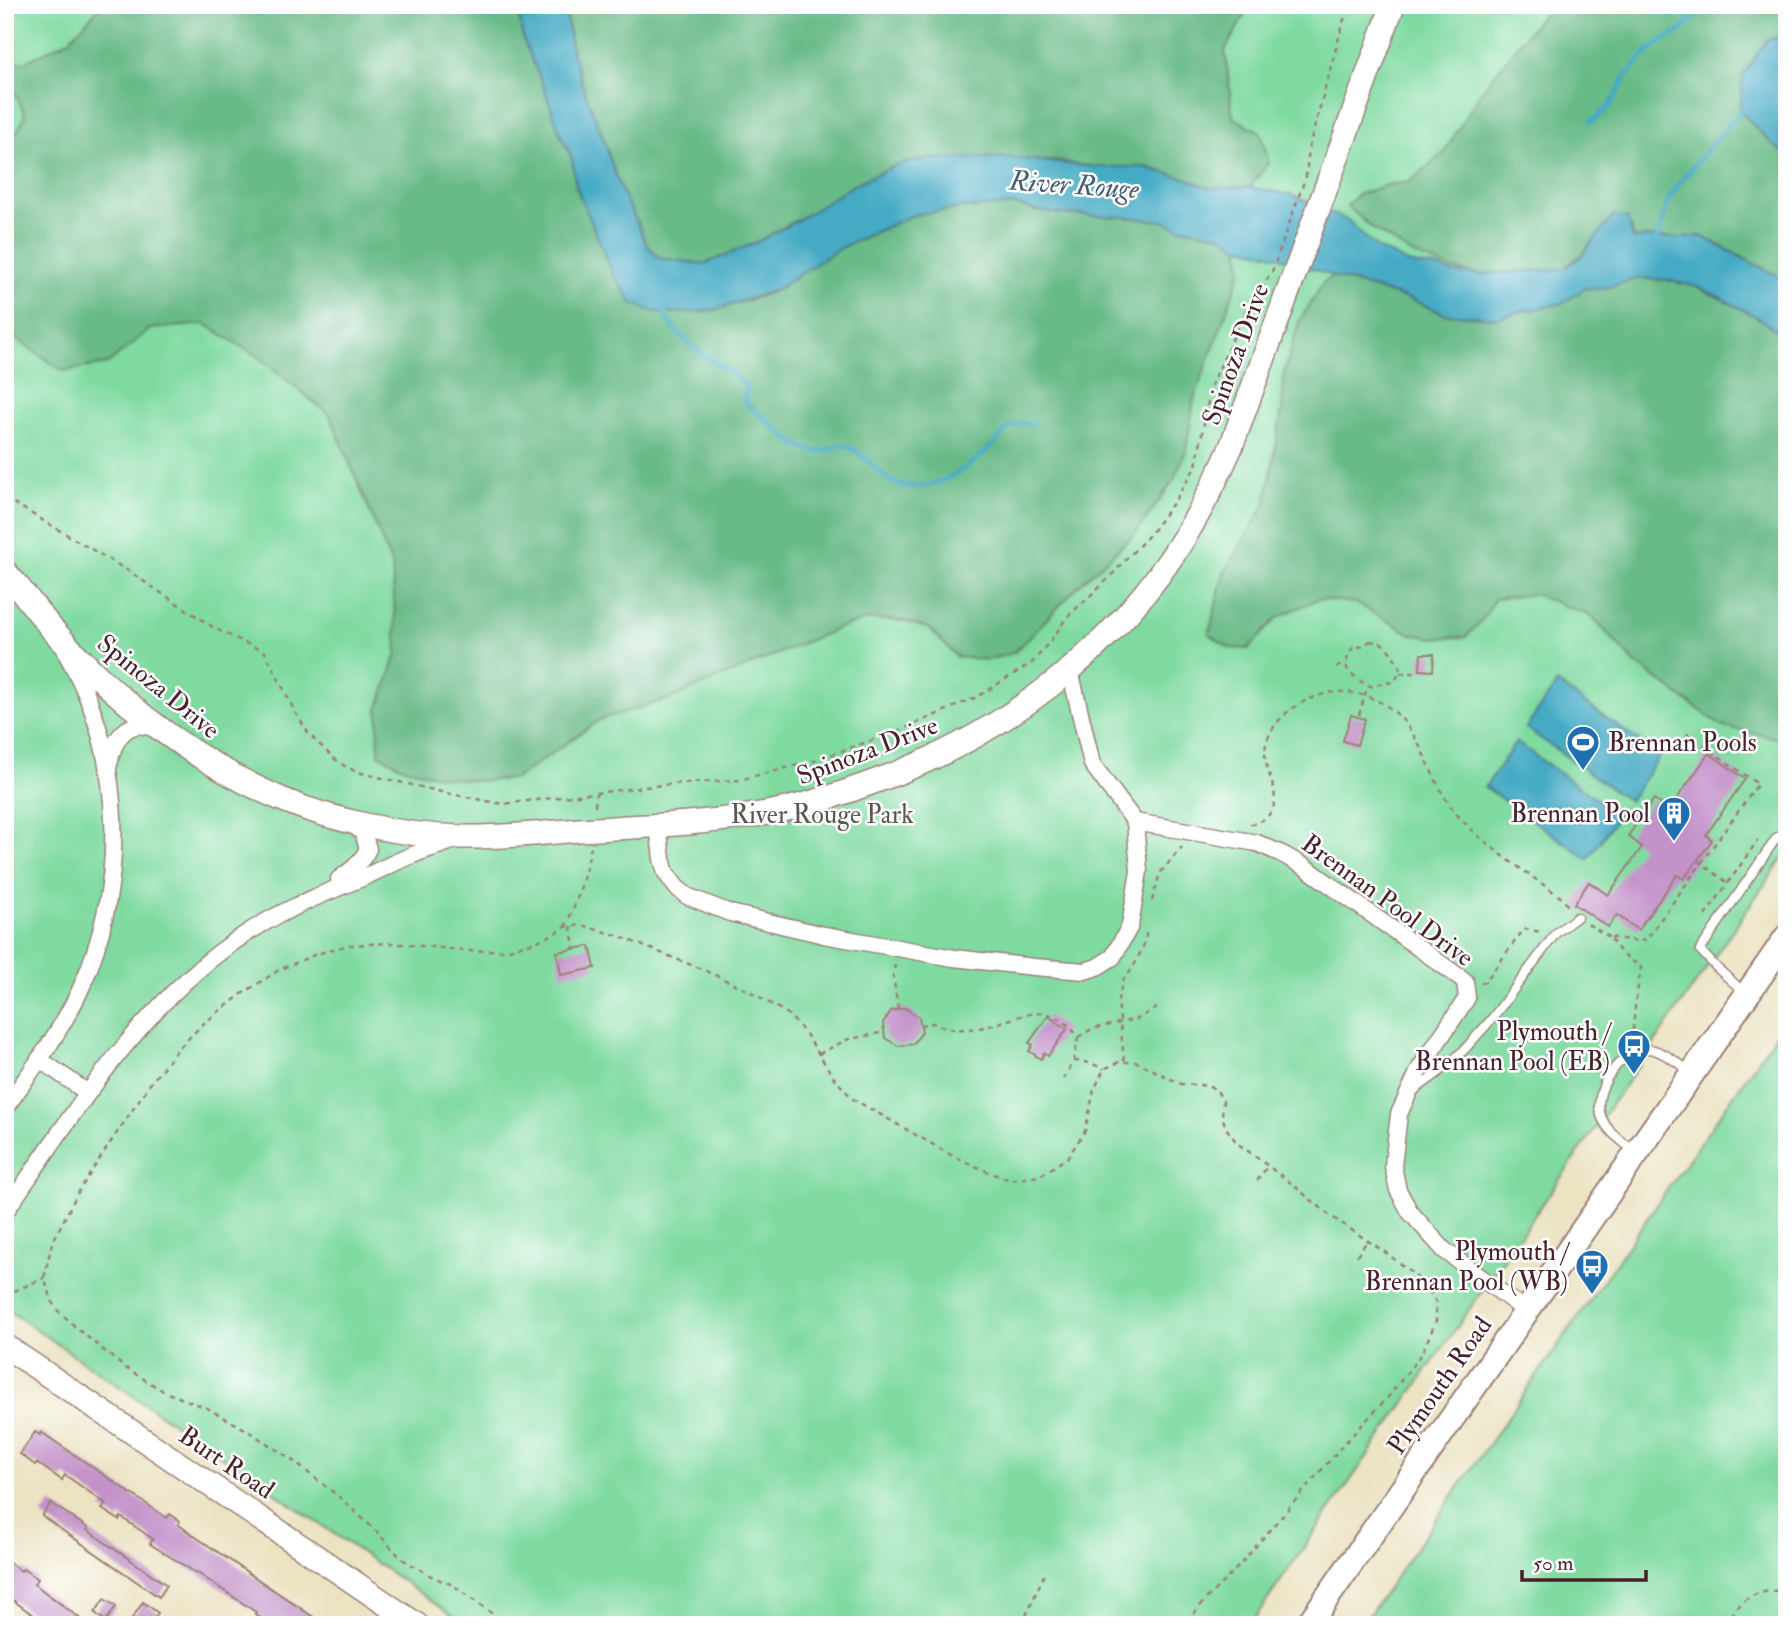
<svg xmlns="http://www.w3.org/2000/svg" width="1792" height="1630" viewBox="0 0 1792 1630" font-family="'IM FELL Double Pica',serif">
<rect width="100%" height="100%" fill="#fff"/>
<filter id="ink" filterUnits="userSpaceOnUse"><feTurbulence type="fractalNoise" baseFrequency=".0143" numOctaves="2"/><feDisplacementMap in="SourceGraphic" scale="14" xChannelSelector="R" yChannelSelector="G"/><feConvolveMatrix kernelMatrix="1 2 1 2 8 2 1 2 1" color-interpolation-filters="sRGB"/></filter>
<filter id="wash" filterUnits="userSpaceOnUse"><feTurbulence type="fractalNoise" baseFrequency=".00686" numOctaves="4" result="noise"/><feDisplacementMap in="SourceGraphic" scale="28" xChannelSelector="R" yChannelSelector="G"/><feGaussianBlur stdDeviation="1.57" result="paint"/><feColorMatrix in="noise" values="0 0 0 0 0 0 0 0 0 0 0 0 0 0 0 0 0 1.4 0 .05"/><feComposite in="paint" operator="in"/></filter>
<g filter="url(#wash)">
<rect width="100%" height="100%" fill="#ece3c3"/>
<!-- green -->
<path fill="#7fdaa0" stroke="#647c66" stroke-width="2" d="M5,5H1787V852L1250,1625H467L5,1308Z
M1787,1019V1625H1362Z"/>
<!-- forest -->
<path fill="#67ba86" stroke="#586c58" stroke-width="2" d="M102,5H518L523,39L544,87L560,134L572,158L576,186L614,276L645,308L655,312L683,313L714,310L756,298L776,290L840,248L888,225L913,215L961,208L1016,205L1037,211L1062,214L1125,217L1163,221L1181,228L1221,235L1240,247L1241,272L1194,399L1186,451L1174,480L1135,534L1081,583L1015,652L988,660L957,657L930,629L904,621L871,619L839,628L669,699L601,719L515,779L477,781L438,776L405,768L379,755L378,709L397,654L392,565L330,415L258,357L205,324L150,329L108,364L63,371L5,331V140C18,136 21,125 25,114L5,72V60L23,63L69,40Z
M565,5H1250L1225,50L1233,117L1260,132L1269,162L1250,187L1209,188L1185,178L1144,167H1095L1053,161L926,159L825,205L755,243L705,264L659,258L646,244L638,223L624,197L612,165L603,137L585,94L571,49Z
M1562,5H1787V35L1767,41L1772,144L1787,155V281L1701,236L1681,238L1646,237L1633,239L1632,228L1614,216L1581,255L1563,269L1479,274L1454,270L1412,254L1372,228L1347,206L1357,195L1386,185L1409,182L1444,153L1480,93L1541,16Z
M1333,276L1412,300L1445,314L1497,318L1521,311L1541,308L1563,303L1586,288L1601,289L1639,278L1666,280L1698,287L1719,297L1755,316L1787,337V737L1781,739L1723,727L1635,663L1591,616L1534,594L1495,599L1483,619L1466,637L1435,638L1411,634L1356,603L1318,599L1278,617L1248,649L1230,648L1209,634L1223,575L1266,503L1282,410L1284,374L1299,322L1323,283Z"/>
<!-- water -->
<path fill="#44aac4" stroke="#476478" stroke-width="2" d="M518,5H565L571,49L585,93L603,137L612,165L624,197L638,224L646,244L659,258L705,264L755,243L795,222L857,183L899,164L926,159L1008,157L1095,167H1144L1185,178L1209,188L1250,187L1292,195L1349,221L1361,234L1378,249L1395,256L1407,263L1424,266L1436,267L1454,273L1479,274L1563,269L1579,258L1614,216L1628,218L1633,239L1646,237L1681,238L1701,236L1787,281V337L1755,316L1719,297L1698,287L1667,280L1639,278L1601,289L1586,288L1563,303L1541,308L1521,311L1497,318L1445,314L1412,300L1333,276L1268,253L1240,247L1221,235L1181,228L1163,221L1125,217L1062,214L1037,211L1016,205L961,208L913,215L840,248L776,290L714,310L683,313L655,312L633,304L614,276L576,186L572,158L560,134L544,87L523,39Z
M1787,35V155L1772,144L1740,111L1743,76L1767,40Z
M1557,683L1660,756L1629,801L1526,728Z
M1516,742L1619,815L1588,859L1485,787Z"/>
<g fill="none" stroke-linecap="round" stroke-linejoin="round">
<!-- stream -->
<path stroke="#44aac4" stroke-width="5" d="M1591,122L1610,106L1627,75L1642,57L1656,45L1683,29L1705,5
M1656,242L1668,201L1680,182L1743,108
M666,308L665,316C675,332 689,345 705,356C720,367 735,373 747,387L744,399L745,402L795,444C803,448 816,453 826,451C833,449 839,443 846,446C866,453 879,478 898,484C935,495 972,466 997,441C1001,436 1006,428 1011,426C1018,423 1026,424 1033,424"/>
</g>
<g id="blocks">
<!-- building -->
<path fill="#c292c9" d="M1421,654H1434L1433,671L1420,670Z
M1351,715L1365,719L1357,745L1343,741Z
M1709,753L1745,779L1706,835L1712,840L1684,879L1677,875L1638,930L1617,915L1608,927L1574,904L1589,882L1608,895L1642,847L1628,836L1654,799L1669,810Z
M590,946L595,968L561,975L557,952Z
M905,1008L919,1017L922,1032L913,1044L898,1046L885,1038L883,1023L891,1011Z
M1048,1016L1067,1029L1048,1056L1044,1053L1041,1059L1029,1051L1033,1045L1029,1043Z
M35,1432L40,1435L41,1432L167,1518L170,1514L180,1521L178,1524L187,1531L325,1625H284L275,1619L271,1625L255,1614L256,1612L196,1572V1573L150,1544L153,1539L121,1517L119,1520L102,1509L106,1504L65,1475L62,1480L37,1463L35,1465L20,1454Z
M51,1503L88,1528L87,1530L167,1585L159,1597L42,1516Z
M5,1560L21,1571L23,1569L38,1579L34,1584L89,1625H47L7,1596L8,1594L5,1592Z
M104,1599L116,1606L106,1621L95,1613Z
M143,1602L158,1613L150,1625H138L131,1620Z"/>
</g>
</g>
<g filter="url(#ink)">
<use href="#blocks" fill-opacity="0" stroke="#9b8177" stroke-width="2"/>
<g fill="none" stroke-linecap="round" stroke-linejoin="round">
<defs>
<path id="lane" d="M1744,992L1717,968L1700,950L1777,837H1787
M1412,1092L1438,1073L1464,1050L1491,1020L1556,933L1577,917
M1635,1152C1622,1141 1604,1130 1600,1112C1594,1088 1621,1050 1647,1049C1659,1048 1679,1064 1690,1071"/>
<path id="street" d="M1070,670L1092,764L1135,822
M109,765C113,740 127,716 155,729
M658,826L662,859L666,873L676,887L687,896L730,913L824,935L954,958L1034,967L1085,971L1097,967L1113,957L1130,926L1139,871L1135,822L1257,843L1282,854L1305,867L1465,981L1467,998L1420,1068L1399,1114L1393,1166L1398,1190L1410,1212L1444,1250L1526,1311
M339,879C352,870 361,863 368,849L363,833L350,822
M39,1059L88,1093
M5,1108C33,1069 62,1030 82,986C128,880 124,754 66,653
M5,1212C73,1114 144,999 247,933C283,910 322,894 362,878C380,870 397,861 415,854C428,849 442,845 455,840"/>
<path id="secondary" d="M5,572C22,590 36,610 52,629C116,701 193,761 281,799C333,821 405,836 461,837C500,838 540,833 579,830C645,826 712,824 777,811C811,804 844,793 876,781C1003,736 1117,649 1187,533C1204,505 1218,476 1231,447L1393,5
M5,1346L417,1625"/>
<path id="primary" d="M1308,1625L1787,937"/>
</defs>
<!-- lane casing -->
<use href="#lane" stroke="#9b8177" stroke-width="11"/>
<!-- street casing -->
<use href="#street" stroke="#9b8177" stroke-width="19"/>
<!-- secondary casing -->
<use href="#secondary" stroke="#9b8177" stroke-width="26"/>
<!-- primary casing -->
<use href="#primary" stroke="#9b8177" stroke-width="28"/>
<!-- path -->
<path stroke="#9b8177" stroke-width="2.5" stroke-dasharray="5 5" stroke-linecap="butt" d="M5,498L125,569L216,629L265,652L295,712L309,734L331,756L343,765L357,772L446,793L502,804L671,784L739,780L814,761L903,729L977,697L1033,662L1055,635L1066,618L1103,584L1151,533L1174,502L1196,466L1211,386L1243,316L1272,272L1306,176L1309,147L1348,5
M1370,641C1385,643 1385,644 1393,656C1397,662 1400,664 1400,672C1392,689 1386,679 1373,687L1363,683L1348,671L1346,664L1349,653L1353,648L1364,646Z
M1336,667L1346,664
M1400,673H1419
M1359,715L1368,685
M595,806L596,793
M1250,824C1256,824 1259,822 1264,819C1287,802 1266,777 1265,755C1264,722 1301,698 1329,693C1343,690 1358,693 1371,698C1425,718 1424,781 1461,819C1490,850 1528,873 1562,898L1570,909
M1698,861L1728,883
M1152,901L1160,873L1182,847
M1705,916L1758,840
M1588,924L1609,937
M571,926L574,949
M565,927C578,901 585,875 591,847
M895,964L893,975L898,1009
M1481,983L1485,982L1524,929L1542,932
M920,1025C924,1025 927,1023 931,1023C935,1023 938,1025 941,1026C951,1029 959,1030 969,1029C1011,1027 1045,990 1078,1037L1074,1061L1063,1080
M1078,1037L1092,1029L1137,1019L1160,1006
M1632,1040L1635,1006L1641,967L1622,954L1609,937L1635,941L1646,940L1758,784L1683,731
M819,1054L846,1040L884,1032
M1074,1061C1085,1061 1094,1064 1104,1069
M1124,1061L1118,1000L1123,980L1133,968L1143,947L1147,931
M1257,1181L1267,1167
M1357,1256L1367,1241
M5,1295L44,1278
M508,1625L453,1585L433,1577L402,1559L375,1530L338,1496L288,1457L245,1429L207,1408L165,1392L124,1367L79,1330L55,1308L44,1278L52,1243L77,1194L110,1143L150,1084L177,1050L204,1023L242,994L279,970L316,954L349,945L390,943L471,951L505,950L535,942L552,935L565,927L581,925L616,935L704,970L751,992L788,1014L806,1034L834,1078L853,1099L953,1156L993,1174L1011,1180L1040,1176L1068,1157L1085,1131L1094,1090L1104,1069L1119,1062H1137L1181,1084L1201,1085L1216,1089L1223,1101L1222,1116L1226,1128L1237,1143L1287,1180L1332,1217L1385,1252L1413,1274L1426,1286L1436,1302V1321L1422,1353L1389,1396L1344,1444L1237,1568L1204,1601L1185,1625
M1022,1625L1044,1575
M1727,1625C1739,1597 1758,1589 1787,1591"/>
<!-- lane -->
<use href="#lane" stroke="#fff" stroke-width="8"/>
<!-- street -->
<use href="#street" stroke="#fff" stroke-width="16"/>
<!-- secondary -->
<use href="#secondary" stroke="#fff" stroke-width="23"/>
<!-- primary -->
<use href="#primary" stroke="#fff" stroke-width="24"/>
</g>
</g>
<!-- icons -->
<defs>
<symbol id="stadium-pin" viewBox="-11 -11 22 30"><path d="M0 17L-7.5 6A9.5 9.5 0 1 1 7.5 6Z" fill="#1f6fb2" stroke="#fff"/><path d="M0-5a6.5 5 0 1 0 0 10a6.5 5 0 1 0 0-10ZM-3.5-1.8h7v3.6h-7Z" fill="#fff"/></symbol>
<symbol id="building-pin" viewBox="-11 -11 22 30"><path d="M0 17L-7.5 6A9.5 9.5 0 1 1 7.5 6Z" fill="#1f6fb2" stroke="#fff"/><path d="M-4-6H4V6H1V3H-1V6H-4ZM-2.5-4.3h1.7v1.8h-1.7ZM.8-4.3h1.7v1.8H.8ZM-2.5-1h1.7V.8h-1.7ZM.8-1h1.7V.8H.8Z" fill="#fff"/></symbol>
<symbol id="bus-pin" viewBox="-11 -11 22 30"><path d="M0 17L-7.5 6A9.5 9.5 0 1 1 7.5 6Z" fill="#1f6fb2" stroke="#fff"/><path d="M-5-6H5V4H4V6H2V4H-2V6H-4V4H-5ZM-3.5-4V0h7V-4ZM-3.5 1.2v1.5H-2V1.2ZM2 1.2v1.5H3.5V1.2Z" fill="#fff"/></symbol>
</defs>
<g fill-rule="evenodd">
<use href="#stadium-pin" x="1564" y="723" width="38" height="52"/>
<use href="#building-pin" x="1655" y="794" width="38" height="52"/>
<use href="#bus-pin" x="1615" y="1027" width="38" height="52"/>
<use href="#bus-pin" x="1573" y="1247" width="38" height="52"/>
</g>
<g text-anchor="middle" stroke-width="5" stroke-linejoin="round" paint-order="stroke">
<!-- street labels -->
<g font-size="26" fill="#4a1f2b" stroke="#fff">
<text transform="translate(1235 354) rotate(-70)" y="9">Spinoza Drive</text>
<text transform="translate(159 686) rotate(39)" y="9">Spinoza Drive</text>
<text transform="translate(867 750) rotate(-21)" y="9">Spinoza Drive</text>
<text transform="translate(1388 900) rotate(36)" y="9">Brennan Pool Drive</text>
<text transform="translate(1439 1385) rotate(-55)" y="9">Plymouth Road</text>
<text transform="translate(227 1462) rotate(34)" y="9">Burt Road</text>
</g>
<!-- poi labels -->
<g font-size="26" fill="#4a1f2b" stroke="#fff" text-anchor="end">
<text x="1608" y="751" text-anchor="start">Brennan Pools</text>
<text x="1650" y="822">Brennan Pool</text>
<text x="1610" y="1040">Plymouth /<tspan x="1610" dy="30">Brennan Pool (EB)</tspan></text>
<text x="1568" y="1260">Plymouth /<tspan x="1568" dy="30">Brennan Pool (WB)</tspan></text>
</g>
<!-- park labels -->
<g font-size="26" fill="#5a574e" stroke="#fff">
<text x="822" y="823">River Rouge Park</text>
</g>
<!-- water labels -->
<g font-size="28" font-style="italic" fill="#475e70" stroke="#fff">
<text transform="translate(1074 184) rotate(4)" y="10">River Rouge</text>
</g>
</g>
<!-- margin -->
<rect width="1792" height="1630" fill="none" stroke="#fff" stroke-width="28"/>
<!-- scale -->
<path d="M1522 1570v10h124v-10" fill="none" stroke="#4a1f2b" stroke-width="3.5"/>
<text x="1533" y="1570" font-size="21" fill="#4a1f2b" stroke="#ffffff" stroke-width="5" paint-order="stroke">50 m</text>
</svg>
